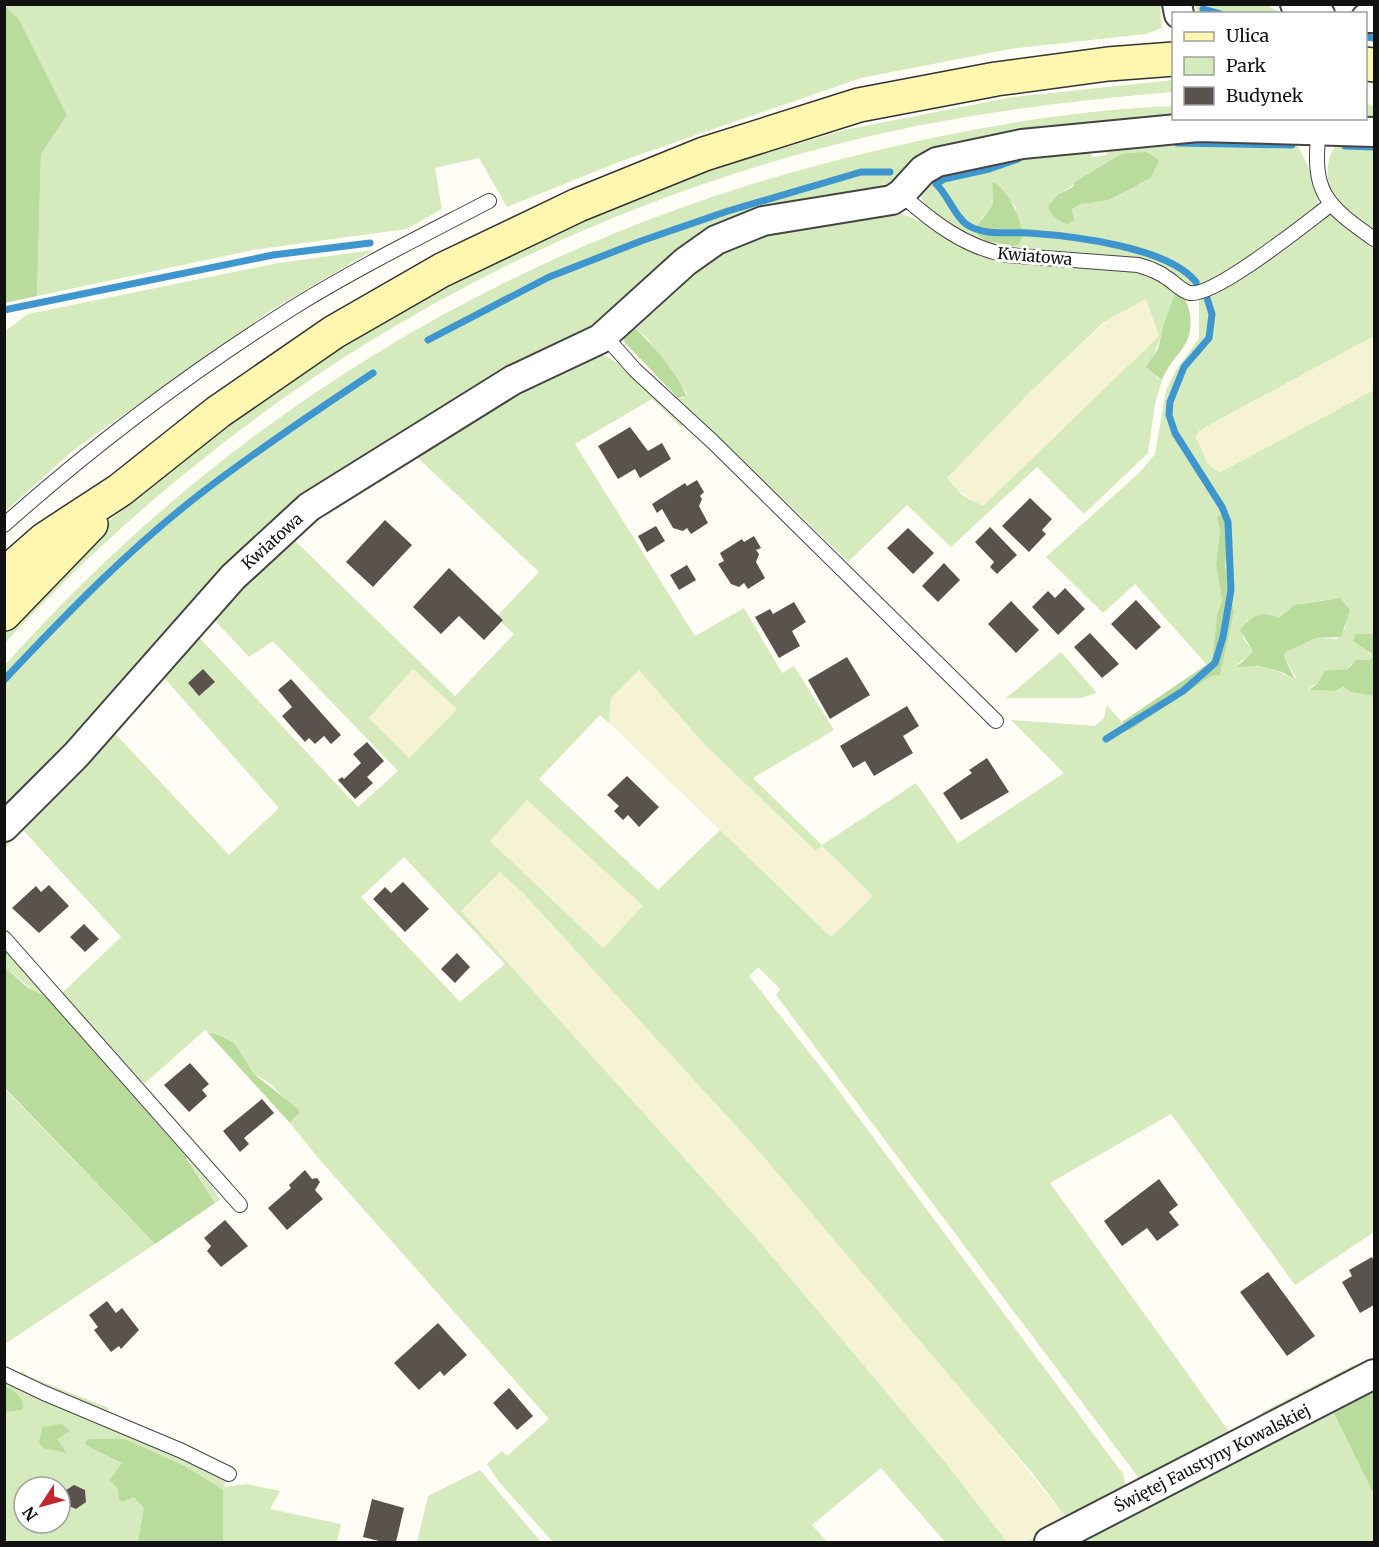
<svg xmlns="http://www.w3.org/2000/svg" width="1379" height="1547" viewBox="0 0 1379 1547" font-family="Merriweather,serif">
<rect width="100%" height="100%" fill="#fffdf5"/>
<!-- farmland -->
<path fill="#f6f3d4" d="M1146,299L1159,336L983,507L953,487L947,478L1030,392L1105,322Z
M1374,336V390L1219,473L1208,464L1196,441L1199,431Z
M414,668L457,709L409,759L369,718Z
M639,669L707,747L815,849L822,846L873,896L831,937L609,723L611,698Z
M527,800L643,906L603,948L489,841Z
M500,872L524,894L756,1148L963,1390L1067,1519L1025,1542H1007L945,1462L760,1242L461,911Z"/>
<!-- green -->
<path fill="#d5ebbd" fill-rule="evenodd" d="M1160,4L1162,28L1146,34L1010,49L861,78L624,160L507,207L479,158L435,168L442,209L407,229L253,250L37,296L41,154L67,115L19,19L4,5Z
M1194,5H1267L1281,13H1199Z
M1173,80V92C1067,101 962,114 858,139C525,219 236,393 5,643L4,625L110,520L216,431L356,335L519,247L680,179L844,130L1013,97Z
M1366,104L1374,105V123L1097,129L886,191L763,213L606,326L317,495L5,818V665C237,405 530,232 870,152C969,128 1071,110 1173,106L1174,118H1366Z
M1293,138C1302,153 1322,190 1317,208C1288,229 1226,287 1191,286C1185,286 1177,279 1171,275L995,248L956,231L928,209L921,198L920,188L948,170L1086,148L1093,157L1106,155L1110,143ZM1121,154L1150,156L1143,183L1076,205L1072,209L1074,220L1059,194ZM992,182L1016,207L1011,246L992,242L981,219L993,204Z
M1374,140V233L1371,226H1367C1358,219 1347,213 1340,205C1324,188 1323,160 1338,143Z
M890,210L913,218L977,251L1147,272L1176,291L1153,358L1157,377L1162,380L1155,404L1148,453L1084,514L1037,467L951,547L907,505L849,561L858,571L678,398H683L687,393L647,338L630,325L727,242ZM1146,299L1159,336L983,506L962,495L947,478L1030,392L1104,322Z
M1330,213L1374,243V336L1213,423L1199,431L1196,438L1208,464L1219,473L1374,390V634H1356L1372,657L1369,660L1351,664L1348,669L1310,687L1309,690L1334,691L1345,687L1351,692L1374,696V1232L1295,1285L1171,1114L1050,1183L1236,1441L1141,1481L776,995L780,989L758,967L749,976L830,1079L1123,1474L1126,1487L1036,1542H1025L1067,1519L1033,1474L756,1148L524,894L500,872L461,911L760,1242L945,1462L1007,1542H945L881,1468L812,1525L827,1542H553L499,1482L487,1464L502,1451L507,1456L549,1419L319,1159L290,1123L296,1117L290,1104L270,1083L254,1074L235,1044L205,1030L144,1084L233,1184L228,1182L141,1085L143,1083L5,933L61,994L121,937L23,830L5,848V834L109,727L229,855L279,808L159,672L195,633L358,807L398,771L273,641L249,657L209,614L290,536L455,696L514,634L501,622L503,620L498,615L539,572L418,458L415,450L448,425L600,354C628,363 661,403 683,424L682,428L652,399L575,444L695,636L744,608L782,673L794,666L834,730L753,778L822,845L916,783L958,843L1064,773L1011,720L1095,726L1104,718L1107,705L1129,731L1212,676L1220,674L1234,612L1225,566L1230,531L1228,514L1218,516L1220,529L1216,564L1222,600L1217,615L1212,661L1207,665L1135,584L1103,613L1046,557L1139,473L1155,454L1166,390L1176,370L1199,338V297ZM1340,598C1347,614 1351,625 1337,639L1316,638L1286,652L1284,656L1296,678L1292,679C1275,667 1257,667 1238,664L1253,651L1243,638L1246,622C1258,614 1265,616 1279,618L1289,609L1304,603ZM413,669L457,709L409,758L369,718ZM639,670L707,747L815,850L822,846L873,896L831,937L720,830L658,890L539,779L600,715L609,723L611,698ZM527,800L643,906L603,948L490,841ZM404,857L505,964L460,1002L361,897Z
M374,250L271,310L71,452L5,512L4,332L28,314L278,263Z
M1061,652L1097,693L1081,698H1006Z
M4,945L202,1170L220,1200L215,1203L188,1159L39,995L5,967Z
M4,1088L155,1244L5,1344H4Z
M1354,1365L1362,1376L1266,1415L1262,1412Z
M22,1371L28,1376L109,1408L104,1414L19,1374Z
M4,1379L165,1449L226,1479L224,1487L246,1484L280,1491L270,1509L341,1524L337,1542H5ZM24,1487H60V1523H24Z
M1330,1405L1374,1495V1542H1059Z
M480,1470L541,1542H417L428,1496Z"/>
<!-- forest -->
<path fill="#b9dc9c" d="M4,5L19,19L67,115L41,154L37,296L5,303Z
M1146,152L1159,160L1151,178L1108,200L1080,204L1072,209L1074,220L1068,224C1060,222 1049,215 1048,206L1059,194L1073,187L1075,182L1121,154Z
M992,182C1006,184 1033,237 1017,245C1011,248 1004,245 998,243C990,242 982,240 977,234L978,225L993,204Z
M1176,291C1185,298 1188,303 1190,314C1194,349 1174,351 1162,380L1146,367L1158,349L1163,326Z
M630,325C645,334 683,380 686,396L678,398L625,343L622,335Z
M1228,514L1230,531L1225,566L1234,612L1220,675L1212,676L1129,731L1122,722L1212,661L1217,615L1222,600L1216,564L1220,529L1217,516Z
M1340,598L1350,610L1341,637L1316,638L1286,652L1284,656L1295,680L1282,672L1258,666L1237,667L1253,651L1240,630C1250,616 1263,610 1279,618L1294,605Z
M1356,634H1374V696L1351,692L1344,687L1334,691L1309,690L1318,683L1325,671L1348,669L1356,660H1369L1372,657L1371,653L1353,641Z
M5,967L27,987L50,999L173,1137L215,1203L155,1244L5,1088Z
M207,1032L219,1035L235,1044L254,1074L298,1109L299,1113L290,1123Z
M1374,1381V1495L1330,1405Z
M5,1386C14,1390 26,1398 22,1410L5,1412Z
M62,1424L70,1431L57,1439L67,1453L43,1448L39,1442L42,1427Z
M90,1439H124L185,1466L223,1490V1542H138L144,1508L134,1497L123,1502L119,1500L118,1489L110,1480L122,1463L87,1446L85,1442Z"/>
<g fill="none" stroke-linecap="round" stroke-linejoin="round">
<!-- stream -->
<path stroke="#3f96cf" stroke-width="7" d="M1203,9L1221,14
M1366,37L1374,38
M1177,143L1292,145
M1345,146L1374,147
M1018,159L989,169L944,179L936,184C948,195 954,215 966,224C982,236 1010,232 1029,233C1073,236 1168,247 1196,282
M4,310L273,255L370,243
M428,340L549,277L641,241L728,211L861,172H890
M4,680C66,614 129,549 200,494C256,451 314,412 373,373
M1106,739L1183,691L1215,663L1223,637L1231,590L1228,522L1222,507L1175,433L1169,415L1170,402L1184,367L1209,338L1212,314L1207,298"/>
</g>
<!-- building -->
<path fill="#5a524d" d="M630,427L648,451L662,443L671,459L640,478L635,469L618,479L598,446Z
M697,480L704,492L700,496L702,499L699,506L708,523L691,534L687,528L683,531L673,528L662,509L657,513L652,504L685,483L687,486Z
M1030,498L1052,519L1042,530L1046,534L1029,552L1002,526Z
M385,520L412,545L373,587L346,562Z
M656,526L665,541L647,552L638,536Z
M990,527L1017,555L997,574L990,567L994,562L975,542Z
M908,528L934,553L913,574L887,548Z
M754,536L761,548L756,550L759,554L756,562L765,578L748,589L744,583L739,587L731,584L718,564L724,561L720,553L742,539L744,542Z
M944,563L960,580L938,602L922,586Z
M687,565L696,580L679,590L670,575Z
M449,568L503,620L484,640L459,616L441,634L413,607Z
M1065,588L1085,609L1058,635L1032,607L1048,591L1055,598Z
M1136,600L1161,627L1136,650L1111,624Z
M1011,601L1039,630L1016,653L988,624Z
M794,602L806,622L792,631L800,646L779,658L755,617L770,609L773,614Z
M1090,633L1119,664L1102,678L1074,647Z
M847,657L870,695L830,719L808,680Z
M203,669L215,682L199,696L188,683Z
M291,679L341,735L331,744L324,736L315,744L309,738L305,742L282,716L292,707L278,690Z
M907,706L919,726L903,736L913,753L874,776L865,761L853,768L840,746Z
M367,742L384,761L367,777L373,783L355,799L338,780L342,777L344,779L361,763L353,754Z
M987,758L1009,792L961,820L943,793L972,773L969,770Z
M627,776L659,807L639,827L628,815L623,820L614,811L619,806L607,795Z
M403,882L429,909L405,932L373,899L385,887L391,893Z
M49,885L69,906L39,933L12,908L36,886L41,892Z
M84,924L99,939L85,952L70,937Z
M457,953L470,967L455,983L441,969Z
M190,1063L209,1084L202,1090L207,1096L189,1112L164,1085Z
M262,1099L274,1113L244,1138L249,1144L240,1152L223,1131Z
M305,1170L312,1179L317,1178L320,1182L315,1190L323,1199L287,1230L268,1208L291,1188L289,1185Z
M1159,1179L1178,1205L1169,1212L1179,1225L1157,1241L1147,1228L1122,1246L1104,1221Z
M225,1220L248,1246L221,1267L207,1251L211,1246L204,1238Z
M1372,1257L1374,1262V1305L1360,1313L1342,1282L1352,1276L1349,1270Z
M1268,1272L1315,1336L1287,1356L1240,1292Z
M107,1301L116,1313L122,1308L139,1330L121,1349L119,1346L111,1352L94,1330L98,1327L89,1315Z
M438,1323L467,1355L444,1376L440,1371L419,1390L394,1363Z
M509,1388L533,1416L517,1430L493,1403Z
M74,1485L85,1490L86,1502L76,1509L64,1504L63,1492Z
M372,1499L404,1508L396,1542H383L363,1537Z"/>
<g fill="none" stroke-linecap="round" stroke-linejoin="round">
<defs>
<path id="service" d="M1319,130C1311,193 1326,205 1374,239
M901,194C932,222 966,248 1007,255L1138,265C1148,268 1158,271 1167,278C1174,282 1181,291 1190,293C1215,297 1306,223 1330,205
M605,336L635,370L713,442L996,721
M4,525C94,445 192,371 294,307C357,268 424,235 489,201
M4,938L240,1205
M4,1374L44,1393L182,1451L229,1474"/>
<path id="minor" d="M1177,4L1179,14
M1295,4L1307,12L1320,14
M1366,18H1374
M4,827L76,755L233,577L309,507L513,380L600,339L685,262L716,240L763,221L892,200L901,194L923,170L937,162L1022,144L1198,127L1374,132
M1049,1542L1374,1374"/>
<path id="secondary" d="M1366,64L1374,65
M4,575L45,539L120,490L218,412L334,332L442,270L578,205L704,154L859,105L996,79L1108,64L1174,59
M4,614L91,524"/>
</defs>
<!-- service casing -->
<use href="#service" stroke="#444" stroke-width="16"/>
<!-- minor casing -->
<use href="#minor" stroke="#444" stroke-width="32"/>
<!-- secondary casing -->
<use href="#secondary" stroke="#333" stroke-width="36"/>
<!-- service -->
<use href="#service" stroke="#fff" stroke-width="14"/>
<!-- minor -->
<use href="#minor" stroke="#fff" stroke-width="28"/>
<!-- secondary -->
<use href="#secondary" stroke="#fff6b0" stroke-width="33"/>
</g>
<g text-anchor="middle" stroke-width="6" stroke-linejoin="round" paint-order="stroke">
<!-- street labels -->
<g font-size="16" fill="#111" stroke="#fff">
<text transform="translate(1035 256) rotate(5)" y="6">Kwiatowa</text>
<text transform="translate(272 541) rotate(-42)" y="6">Kwiatowa</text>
<text transform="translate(1212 1458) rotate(-27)" y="6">Świętej Faustyny Kowalskiej</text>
</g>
</g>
<!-- border -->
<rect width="1379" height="1547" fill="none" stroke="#111111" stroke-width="12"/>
<!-- legend -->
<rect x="1172" y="12" width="195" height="108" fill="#ffffff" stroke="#a0a0a0" stroke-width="1.5"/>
<rect x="1184" y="32" width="30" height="9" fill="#fff6b0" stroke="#a0a0a0" stroke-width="1.5"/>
<text x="1226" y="42" font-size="18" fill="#111111">Ulica</text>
<rect x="1184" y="57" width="30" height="18" fill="#d5ebbd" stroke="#a0a0a0" stroke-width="1.5"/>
<text x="1226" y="72" font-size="18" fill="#111111">Park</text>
<rect x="1184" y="87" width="30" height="18" fill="#5a524d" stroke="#a0a0a0" stroke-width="1.5"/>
<text x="1226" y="102" font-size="18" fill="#111111">Budynek</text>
<!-- north arrow -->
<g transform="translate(42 1505) rotate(234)"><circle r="28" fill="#ffffff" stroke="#a0a0a0" stroke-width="1.5"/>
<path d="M0-4.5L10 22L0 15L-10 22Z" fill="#c4262e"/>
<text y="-9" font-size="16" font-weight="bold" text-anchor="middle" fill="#111111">N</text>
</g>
</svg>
